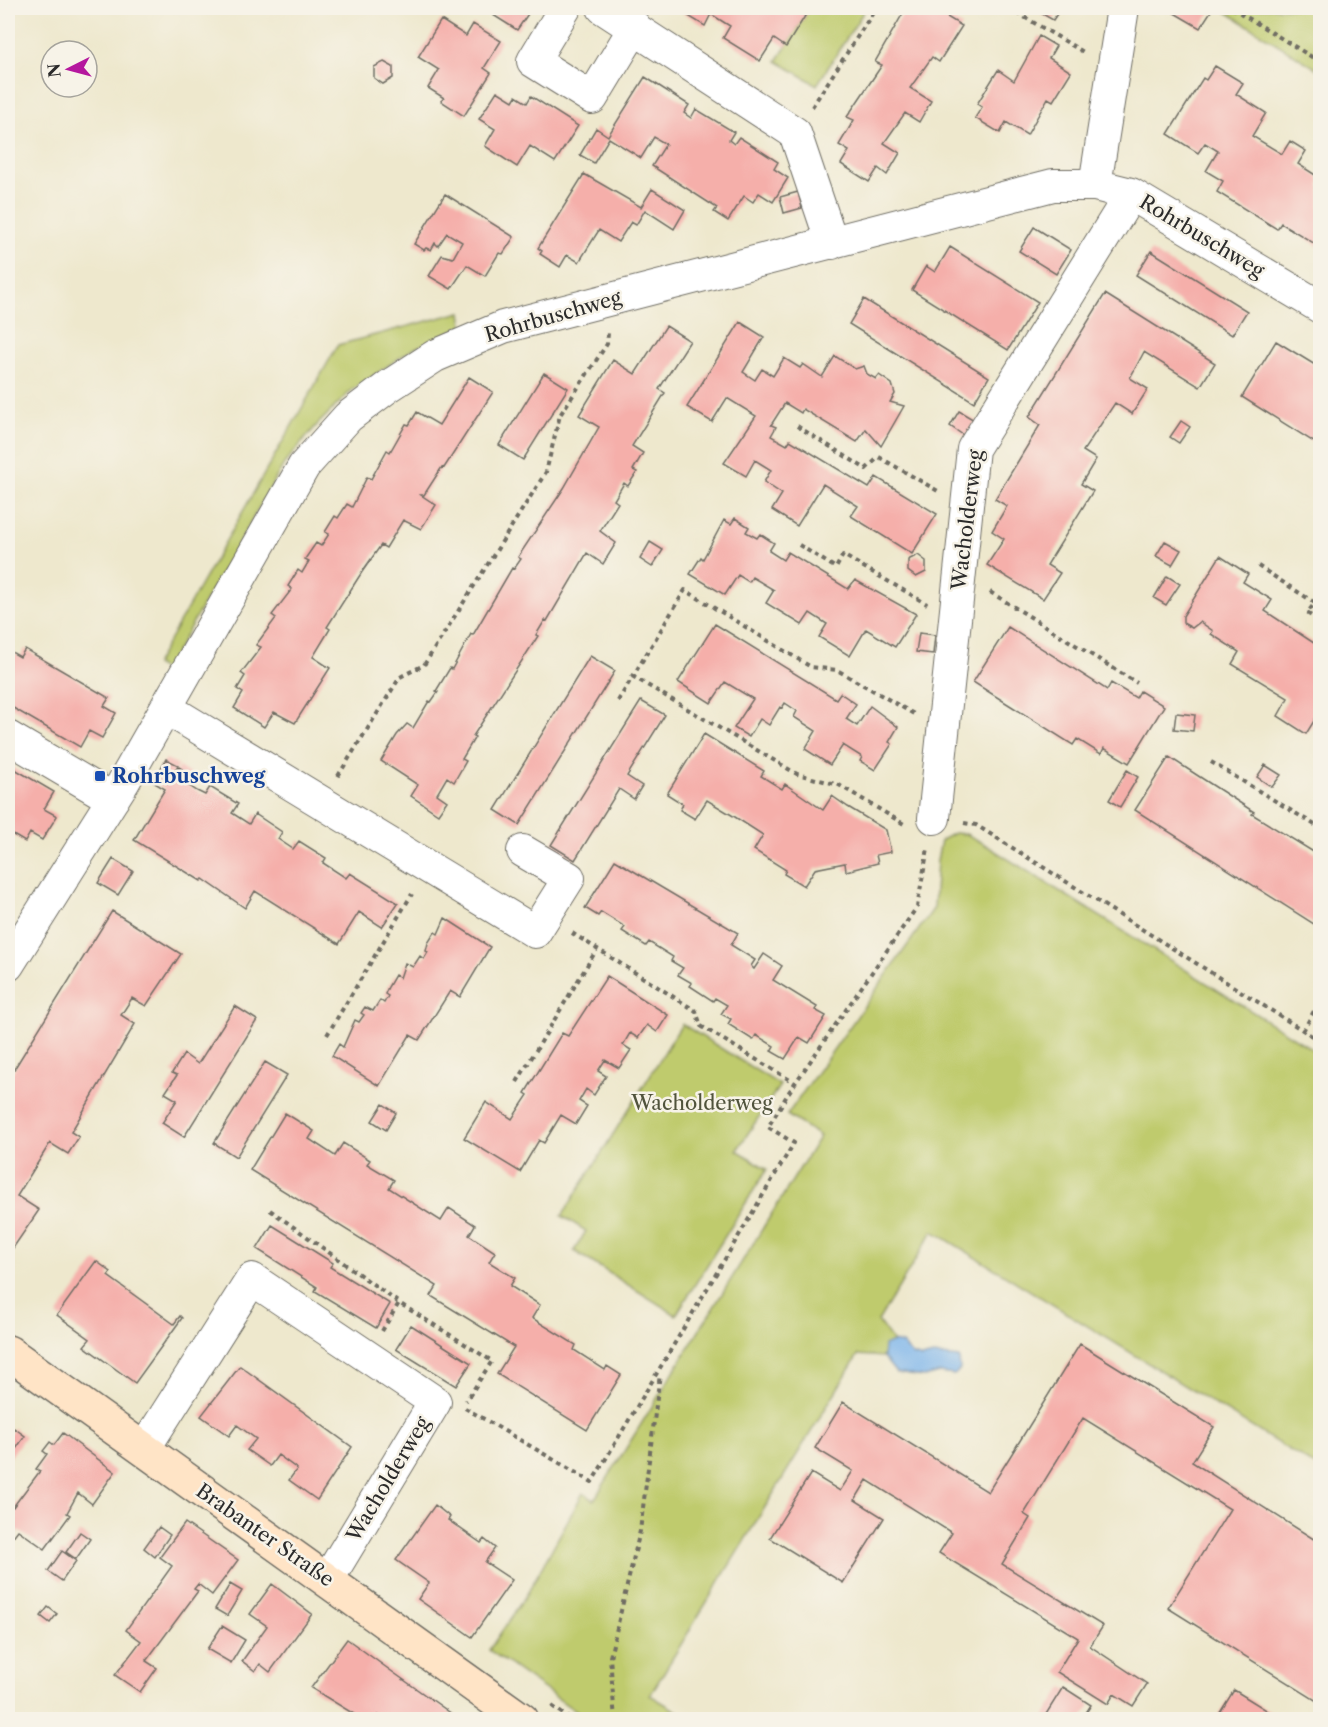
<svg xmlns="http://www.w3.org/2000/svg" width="1328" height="1727" viewBox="0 0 1328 1727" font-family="'Libre Caslon Text',serif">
<rect width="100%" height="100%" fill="#f7f3e8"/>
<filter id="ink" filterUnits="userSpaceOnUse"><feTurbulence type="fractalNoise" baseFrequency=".0167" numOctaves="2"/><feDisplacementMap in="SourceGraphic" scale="12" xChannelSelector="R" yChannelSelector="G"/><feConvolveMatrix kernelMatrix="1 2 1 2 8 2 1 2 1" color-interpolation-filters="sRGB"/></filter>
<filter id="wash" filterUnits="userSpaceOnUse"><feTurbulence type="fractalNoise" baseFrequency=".008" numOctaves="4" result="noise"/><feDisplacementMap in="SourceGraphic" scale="24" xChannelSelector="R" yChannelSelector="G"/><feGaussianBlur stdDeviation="1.35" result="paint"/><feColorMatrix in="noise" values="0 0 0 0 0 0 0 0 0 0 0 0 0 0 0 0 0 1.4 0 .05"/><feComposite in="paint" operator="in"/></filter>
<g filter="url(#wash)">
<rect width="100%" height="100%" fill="#eee8cd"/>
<!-- green -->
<path fill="#bfcb6d" stroke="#757b4c" stroke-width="1.5" d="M810,8H866L817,85L777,61Z
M1220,8H1320V71Z
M461,312L463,326L413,349L352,390L316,426L284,464L165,671L155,665L338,345Z
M954,833L966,834L981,842L1320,1054V1469L933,1231L878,1321L893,1342L885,1346L883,1357L858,1355L650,1695L690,1719H587L489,1650L527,1594L583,1493L594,1500L820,1136L787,1115L934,908L937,861L941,840Z
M682,1024L780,1085L737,1150L767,1169L676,1315L574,1251L586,1231L562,1216Z"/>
<!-- water -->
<path fill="#7ab4eb" stroke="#52708b" stroke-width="1.5" d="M893,1342L902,1344L913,1355L922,1358L933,1355L959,1358L960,1370L954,1375L940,1373L924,1377L896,1373L883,1357L884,1346Z"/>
<g id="blocks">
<!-- building -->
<path fill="#f5afaa" d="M482,8H532L517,30Z
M675,8H810L786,47L774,39L760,61L723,38L730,26L725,23L711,14L705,26Z
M906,8H953L947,17L962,26L939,62L932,57L910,88L931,101L919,122L905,113L884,143L900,153L887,175L878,168L869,182L841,164L849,151L839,145L854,120L847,117L882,65L875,62Z
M1032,8H1061L1053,20Z
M1174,8H1213L1200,28L1171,11Z
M441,20L466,36L473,24L501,41L484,68L491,73L464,116L441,101L444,98L428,88L439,70L418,57Z
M1039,36L1056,46L1049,58L1071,72L1053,101L1048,98L1027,135L1006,122L1000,133L975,118L982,107L977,104L998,70L1014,81Z
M384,62L393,67V78L383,84L374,78V67Z
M1215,66L1243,83L1236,94L1266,113L1252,136L1282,154L1290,141L1306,151L1298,164L1320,178V247L1281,223L1277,229L1217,192L1223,181L1206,171L1218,151L1205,143L1198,153L1168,134L1203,78L1206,80Z
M645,77L689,105L684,113L691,118L696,109L734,132L729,140L734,144L739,137L778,162L774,169L788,178L773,202L759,193L753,202L744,196L728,221L714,212L717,208L652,166L666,144L654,137L641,158L609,138L594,163L580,155L596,128L608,136Z
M497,91L513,101L516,96L527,103L531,96L578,126L555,162L530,146L517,167L485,146L495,129L479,119Z
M584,174L641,207L652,189L685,210L674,229L645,210L636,225L631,222L618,242L599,230L579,262L567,255L560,267L540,254L542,251L538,248Z
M798,192L802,208L784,213L780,197Z
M445,194L514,237L503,254L499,253L485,276L467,265L451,289L429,276L442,255L453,258L462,242L447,233L438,246L435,243L431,250L426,248L424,250L414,244Z
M1034,227L1071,250L1056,274L1019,251Z
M950,247L1038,302L1008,350L912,290L926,266L935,272Z
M1151,251L1247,311L1232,335L1136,275Z
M1105,294L1215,363L1200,387L1144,352L1130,378L1148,389L1132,414L1115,403L1083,451L1096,459L1081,484L1093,491L1047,565L1060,573L1043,599L987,565L1004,539L992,531L1007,506L995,499L1040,425L1029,417Z
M864,299L989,377L974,402L849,324Z
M740,322L764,337L743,372L755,380L762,369L773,376L784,358L800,368L803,364L822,377L835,356L855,369L864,366L867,374L876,379L879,375L892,384L895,394L890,402L904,406L881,446L866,429L857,442L803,409L801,413L785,403L771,425L776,427L771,436L787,445L790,440L869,488L876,477L937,514L912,554L851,516L858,506L823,484L797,526L772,510L782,494L764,482L771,470L755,460L746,476L724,463L756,416L727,398L712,422L687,407Z
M666,326L690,341L659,389L665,393L632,446L643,453L633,470L637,472L628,486L624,483L614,500L618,503L600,531L616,543L603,564L587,553L547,621L545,620L536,635L538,636L473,736L475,737L462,759L466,761L454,782L447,777L437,794L447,801L438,814L411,796L418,785L381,761L397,735L407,724L413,728L429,701L431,702L438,692L436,691L450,668L452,669L471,634L473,635L512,568L514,569L521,559L518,557L564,488L599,427L579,415L613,360L635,374Z
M1276,341L1320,368V446L1242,397Z
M544,373L568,388L523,460L499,445Z
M469,377L493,392L444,468L442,467L424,495H421L436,505L421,529L403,520L386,548L381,545L362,572L327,627L330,629L313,657L330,668L295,723L274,712L264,727L234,708L243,693L237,689L245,676L241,673L261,647L256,645L276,618L272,615L292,589L288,586L298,570L302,573L309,561L305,559L316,543L321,546L329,534L325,532L335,516L338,518L347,504L352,507L367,477L371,479L387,450L390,452L406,424L409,425L417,412L439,425Z
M959,411L976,421L966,437L950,426Z
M1181,421L1190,427L1179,443L1170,437Z
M735,518L749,527L746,532L757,538L760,534L774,543L769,551L783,560L788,552L848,589L855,580L916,614L895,647L866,629L850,656L819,637L827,624L810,613L802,625L766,603L774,590L752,577L749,582L738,575L725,595L690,574L701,557L703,559L724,520L731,524Z
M1165,541L1181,550L1172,565L1156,556Z
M650,542L663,550L652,567L640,559Z
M918,555L926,561V572L916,577L908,571V560Z
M1220,556L1248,574L1243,582L1272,600L1265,611L1320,647V718L1317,716L1306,734L1278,716L1288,698L1232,664L1239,652L1211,634L1213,631L1200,622L1192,628L1183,623V616Z
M1167,576L1180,584L1166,605L1154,598Z
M715,624L836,699L840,693L856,704L846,719L857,726L870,706L898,727L889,742L892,744L875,770L860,761L862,757L843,745L830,765L805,749L816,731L794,717L797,711L785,703L782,708L780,707L769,725L760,719L749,737L734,728L753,699L725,682L711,703L678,682Z
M1008,627L1107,690L1111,683L1136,698L1140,691L1164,706L1129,763L1104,748L1101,754L1077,739L1073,745L973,682Z
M919,633L935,635L933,654L916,652Z
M25,649L109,698L104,706L116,713L102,738L89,731L80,747L8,705V650L20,657Z
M590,656L615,671L519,825L495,810Z
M641,701L665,715L627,776L642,786L634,799L619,789L575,860L551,845Z
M1176,713L1195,715L1193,731L1174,729Z
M704,734L764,771L761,776L782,789L785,784L823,810L832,796L848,807L886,830L891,852L876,855L878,863L846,871L845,863L815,869L804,886L784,874L786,870L754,850L763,835L735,817L707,800L695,819L680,810L683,804L667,794Z
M1169,757L1254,812L1252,814L1320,856V928L1135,810Z
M166,759L178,765L168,783L179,767L193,776L188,785L197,791L205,795L210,787L238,804L232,813L249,824L255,814L282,832L278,839L293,849L299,841L326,858L323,863L346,878L350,873L398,903L382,927L359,912L339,944L255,891L245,908L203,879L201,881L134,840L165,789L153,782Z
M8,765L54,792L44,809L57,816L42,840L30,833L25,842L8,832Z
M1265,765L1281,775L1272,787L1257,777Z
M1127,770L1138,777L1120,807L1109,800Z
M113,859L133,871L118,895L98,883Z
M615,860L738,933L731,945L755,960L751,966L754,969L764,954L782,966L773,980L817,1007L815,1010L826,1016L809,1043L799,1037L785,1059L771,1051L774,1046L756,1035L753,1040L728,1024L731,1019L721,1014L727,1005L715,998L713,1001L690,986L692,983L678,975L683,968L671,961L673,957L649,942L646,946L622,931L625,927L601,912L598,916L585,908Z
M112,911L181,954L146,1006L132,998L121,1015L135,1024L71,1132L79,1137L68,1154L50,1143L17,1196L39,1210L11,1251L8,1249V1079Z
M445,918L490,947L460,997L450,991L419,1040L410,1035L379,1086L332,1056L339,1044L343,1047L355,1020L359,1022L364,1015L361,1013L365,1007L373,1011L380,1000L384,1003L388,996L385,994L388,987L395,975L400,978L405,963L413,967L420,956L424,959L428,952L426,951L428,943L435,932L438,934Z
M607,976L668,1015L657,1032L647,1025L638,1038L630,1033L623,1045L631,1050L619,1068L605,1060L598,1071L606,1076L594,1095L586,1089L579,1101L587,1106L576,1124L561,1115L544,1143L539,1140L520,1172L464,1138L486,1102L512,1119L528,1095L525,1093L562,1033L568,1036Z
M235,1006L257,1020L184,1137L162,1123L177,1100L165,1093L177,1075L172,1073L184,1054L198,1064Z
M265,1062L287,1075L236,1157L214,1143Z
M383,1104L396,1113L386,1130L372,1121Z
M285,1113L314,1131L309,1139L335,1156L343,1143L370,1160L367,1164L394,1180L389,1188L441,1221L449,1208L475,1225L469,1235L495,1252L489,1262L515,1278L510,1286L540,1305L532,1318L576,1345L574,1350L605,1370L607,1366L621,1375L587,1430L497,1374L514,1347L431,1296L437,1286L250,1170Z
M272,1225L333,1263L330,1267L390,1304L376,1328L315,1291L317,1287L257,1249Z
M96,1261L111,1272L108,1276L174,1324L180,1316L182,1318L135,1383L84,1346L90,1339L57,1315Z
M411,1325L471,1363L456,1386L396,1349Z
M1080,1344L1214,1427L1192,1462L1320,1543V1703L1168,1608L1230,1509L1083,1418L1024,1514L1030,1518L1002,1564L1103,1626L1090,1646L1147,1684L1133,1706L1114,1694L1108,1704L1057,1672L1078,1638L939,1553L952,1533L867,1480L855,1500L884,1518L843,1583L770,1538L811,1473L840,1491L853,1471L815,1448L843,1402L988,1492Z
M240,1366L352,1447L317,1500L289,1480L297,1469L278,1455L270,1466L247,1450L256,1439L237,1425L229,1436L201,1416Z
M14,1428L25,1436L9,1459L8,1437Z
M63,1433L115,1472L92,1504L78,1493L67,1513L70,1515L45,1549L18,1530L12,1538L8,1535V1504L13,1507L40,1471L36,1469L47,1454L43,1451L50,1442L54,1445Z
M435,1505L450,1517L448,1520L481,1543L484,1539L495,1548L485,1562L512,1580L472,1637L418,1599L429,1583L396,1560Z
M185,1523L238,1560L212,1595L198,1584L194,1589L198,1591L146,1661L157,1668L140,1692L115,1675L141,1641L126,1630L172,1566L160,1557Z
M159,1527L170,1535L155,1557L144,1548Z
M80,1532L90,1539L76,1559L66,1552Z
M62,1551L76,1561L62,1581L48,1571Z
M230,1584L242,1591L227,1616L215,1609Z
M272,1584L312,1614L270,1672L260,1664L255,1671L242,1661L267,1626L250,1614Z
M48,1607L57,1614L50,1623L41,1616Z
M222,1626L245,1640L231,1663L207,1649Z
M347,1639L387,1668L459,1719H385L378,1715L375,1719H362L311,1688Z
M1063,1687L1091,1705L1082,1719H1043Z
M1234,1690L1247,1698L1281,1719H1216Z"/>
</g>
</g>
<g filter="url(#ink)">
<use href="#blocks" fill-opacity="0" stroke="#6f6d64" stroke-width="1.5"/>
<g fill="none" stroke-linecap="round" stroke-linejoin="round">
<defs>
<path id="minor" d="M565,8L533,61L592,98L635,27
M603,8L795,133L832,243
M1095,185L1123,8
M166,708L535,932L569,878L523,851
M8,737L113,799
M934,818L973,449L1131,194
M8,965L123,783L304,466L348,417L389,386L435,356L503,327L1053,185H1095L1131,194L1320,307
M144,1449L252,1279L435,1402L328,1579"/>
<path id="secondary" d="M8,1352L522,1720"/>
</defs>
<!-- minor casing -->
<use href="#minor" stroke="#6f6d64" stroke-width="34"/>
<!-- secondary casing -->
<use href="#secondary" stroke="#6f6d64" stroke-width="36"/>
<!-- path -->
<path stroke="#6f6d64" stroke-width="4" stroke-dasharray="4.5 4.5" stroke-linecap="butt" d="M1009,8L1085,53
M1232,8L1320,62
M812,107L876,8
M797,426L866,469L879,457L938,491
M799,545L836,568L843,555L927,604
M1258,566L1315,603L1307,613L1320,622
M990,592L1137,683
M632,676L797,774L839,785L904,824
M618,701L685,590L811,667L837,670L914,714
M1211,762L1320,828
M338,776L400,677L424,665L546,472L560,415L607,344L608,333
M964,823L976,825L1320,1041
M572,933L696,1011L701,1026L795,1083
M1303,1031L1320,1000
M327,1035L412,894
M517,1082L597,949
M270,1210L399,1303
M382,1331L399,1303L492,1361L466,1401
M465,1408L592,1482L794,1143L768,1127L789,1092L917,907L928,848
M552,1706L571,1720
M615,1720L610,1657L640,1531L660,1374"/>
<!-- minor -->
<use href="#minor" stroke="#fff" stroke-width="32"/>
<!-- secondary -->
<use href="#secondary" stroke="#ffe4c6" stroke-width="33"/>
</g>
</g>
<!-- markers -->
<rect fill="#1a4fb4" stroke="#f7f3e8" stroke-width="2" x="94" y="770" width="12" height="12" rx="3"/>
<g text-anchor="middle" stroke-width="5" stroke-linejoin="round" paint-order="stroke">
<!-- street labels -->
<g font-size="20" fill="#2b2b2b" stroke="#f7f3e8">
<text transform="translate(1202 236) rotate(31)" y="7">Rohrbuschweg</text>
<text transform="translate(553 316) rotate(-16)" y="7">Rohrbuschweg</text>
<text transform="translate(967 520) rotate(-83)" y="7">Wacholderweg</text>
<text transform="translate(388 1479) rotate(-59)" y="7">Wacholderweg</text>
<text transform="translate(265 1535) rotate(35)" y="7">Brabanter Straße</text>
</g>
<!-- transit labels -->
<g font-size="20" font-weight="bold" fill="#164399" stroke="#f7f3e8" text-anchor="start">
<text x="112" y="783">Rohrbuschweg</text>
</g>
<!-- park labels -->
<g font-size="20" fill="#50533c" stroke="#f7f3e8">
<text x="702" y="1110">Wacholderweg</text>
</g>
</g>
<!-- margin -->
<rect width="1328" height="1727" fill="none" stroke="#f7f3e8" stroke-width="30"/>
<!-- north arrow -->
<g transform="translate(69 69) rotate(264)"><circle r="28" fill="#f7f3e8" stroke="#a5a39c" stroke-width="1.5"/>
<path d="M0-4.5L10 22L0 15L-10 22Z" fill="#b5179e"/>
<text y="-9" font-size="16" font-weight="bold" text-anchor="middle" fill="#2b2b2b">N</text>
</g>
</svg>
